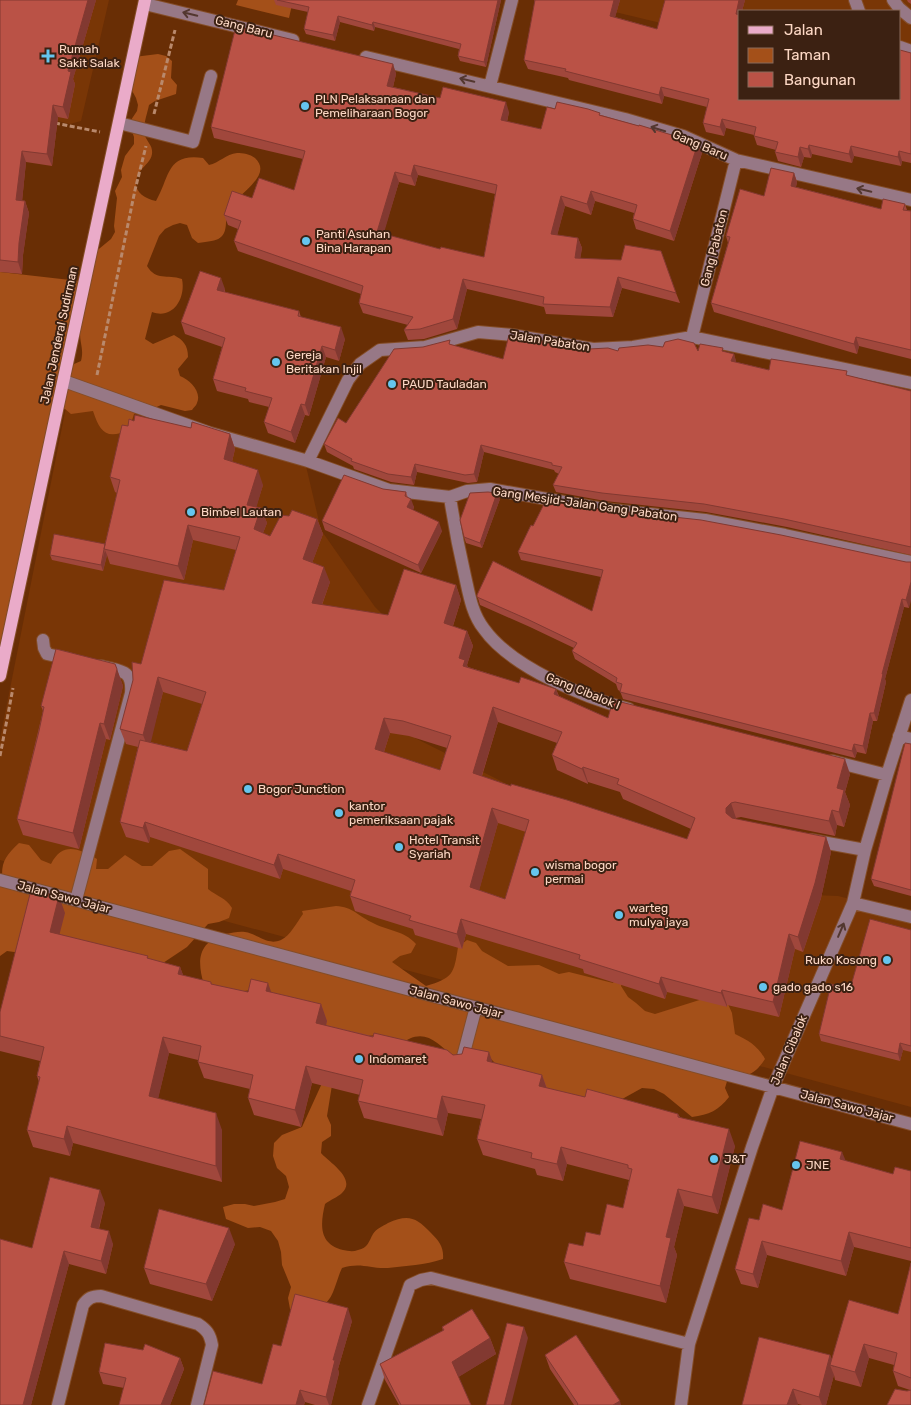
<svg xmlns="http://www.w3.org/2000/svg" width="911" height="1405" viewBox="0 0 911 1405" font-family="Rubik,sans-serif">
<rect width="100%" height="100%" fill="#692e05"/>
<!-- built -->
<path fill="#793606" d="M0,0H109L81,121L70,124L37,116Z
M565,0H911V84L900,81V11H740V42Z
M70,387L306,466L321,530L375,607L415,647V738L651,856L813,895L838,896L911,914V1107L0,860V739Z"/>
<!-- green -->
<path fill="#a45019" fill-rule="evenodd" d="M238,0H293L289,18L236,5Z
M158,54L166,56L172,61L171,78L177,85L176,94L155,101L149,105C147,115 142,127 145,136C148,143 153,146 152,154C151,161 145,165 141,170C129,186 140,198 156,201C170,177 166,153 203,158L209,165C219,163 226,154 237,153C243,153 250,154 255,158C271,173 247,188 238,199C234,203 230,209 226,214C227,240 221,240 198,243L192,238L187,225L180,223L173,225L165,229L159,236L147,266C156,281 167,274 182,279C186,298 173,320 152,312L145,339L153,344L174,335C183,340 188,345 188,357L178,369L180,376C190,380 202,392 197,403C196,406 194,407 192,410L185,411L161,405L148,411L140,410L134,414L129,430C106,440 100,432 93,411L71,414L65,409L58,407L0,676V272L79,281L94,253L111,239L115,232L114,226L117,198L115,191L122,177L121,170L125,156L134,144V137L129,123L137,111L138,105L136,98L129,85L134,57ZM80,333C80,344 84,349 81,361L67,367Z
M19,843L29,845L41,860L51,864C63,841 79,849 97,859L96,869H108L125,855L142,866H152L169,851L180,849L208,869V889C218,897 225,897 232,908L229,918L219,922L208,924L187,947L151,971L7,951L0,956V886L3,885C0,864 4,857 19,843Z
M336,906C353,907 357,915 371,922C387,931 404,930 416,944L411,953L400,956L392,962L426,986C453,978 454,974 458,947L467,940L476,943L482,951L508,966L539,965L559,974L569,972L613,983L626,965L621,986L628,997L636,1003L645,1011L655,1014L709,997L728,1004L732,1013L735,1034C748,1040 758,1046 765,1059C754,1076 747,1076 728,1078L725,1088L729,1097C719,1110 709,1115 692,1117L664,1094L654,1089L642,1088L624,1098L580,1111L497,1065L488,1056L455,1058C435,1041 423,1025 397,1047L377,1036L366,1035L332,1085L327,1116L331,1125V1136L322,1142L321,1153C329,1162 357,1179 342,1193C338,1197 330,1200 325,1204C320,1225 319,1244 343,1250C348,1251 353,1252 358,1250C368,1248 369,1241 373,1234C376,1229 383,1226 388,1223C408,1214 416,1217 431,1233C439,1241 444,1247 443,1259C425,1265 406,1266 388,1268C370,1269 361,1262 342,1268C334,1285 334,1305 314,1309C304,1312 300,1312 290,1309L288,1298L291,1287L282,1265L281,1252L278,1241L271,1231L260,1227L248,1228L226,1219L223,1207L234,1204H245L254,1206L275,1202L285,1199L289,1187L286,1176L277,1168L273,1156L274,1143L282,1135L302,1127L323,1081L252,990L229,993L204,985C197,961 197,942 226,934C232,933 239,931 245,932C258,934 267,946 281,940C290,936 297,922 303,914L302,911Z"/>
<g fill="none" stroke-linecap="round" stroke-linejoin="round">
<defs>
<path id="minor" d="M855,0L859,11
M893,0L899,8L911,18
M145,4L293,40
M900,47L911,51
M366,57L625,119L683,136L736,160L911,200
M490,86L512,0
M119,123L193,142L211,76
M692,337L736,160
M64,381L210,433L308,461L389,490L450,497L467,491L490,489L604,509L705,520L785,535L911,562
M308,461L348,380L360,364L380,350L425,347L478,332L512,335L593,349L633,347L692,337L911,383
M450,497C454,524 459,550 465,576C469,594 472,614 484,629C511,667 585,698 629,709
M43,640L44,648L47,654L69,659
M899,736L911,739
M832,761L887,775
M811,840L865,850
M0,880L911,1124
M76,900L131,693C133,669 120,671 101,666
M853,903L911,917
M461,1064L476,1007
M58,1405L83,1305C88,1298 92,1296 101,1296L198,1324C207,1330 210,1334 212,1345L197,1405
M368,1405L410,1285L421,1280L431,1278L689,1344
M681,1405L689,1344L752,1147L773,1087L853,903L865,850L887,775L911,700"/>
<path id="major" d="M0,676L145,0"/>
</defs>
<!-- minor casing -->
<use href="#minor" stroke="#844d28" stroke-width="14"/>
<!-- major casing -->
<use href="#major" stroke="#844d28" stroke-width="14"/>
<!-- path -->
<path stroke="#b9896c" stroke-width="3" stroke-dasharray="5 2.5" stroke-linecap="butt" d="M154,114L175,30
M55,123L100,132
M97,375L135,190L146,146
M0,756L13,688"/>
<!-- minor -->
<use href="#minor" stroke="#977886" stroke-width="12"/>
<!-- major -->
<use href="#major" stroke="#eaabc9" stroke-width="12"/>
</g>
<!-- wall -->
<path fill="#a0473c" fill-rule="evenodd" d="M0,0H96L73,79L75,84L68,119L58,117L52,166L26,162L22,201H25L29,213L23,255L22,274L0,272Z
M274,0H501L486,67L460,61L458,56L459,49L375,27L374,31L340,22L335,41L306,34L304,29L308,12L276,5Z
M534,0H620L615,17L657,29L745,0L742,11H740V99H900L911,53V163L902,161L901,166L854,156L852,163L812,154L811,158L804,157L801,167L778,161L775,152L776,150L757,145L754,136V135L726,128L724,136L706,132L703,123L707,107L664,96L662,104L569,80L568,78L528,69L524,60L535,1Z
M907,0H911V4L908,2Z
M393,64L396,74L393,87L440,98L509,112L507,122L541,129L555,109L601,115L698,143L702,153L674,241L636,229L633,219L634,213L595,201L591,215L565,206L557,235L578,238L582,248L580,258L676,293L680,303L622,288L613,317L546,314L544,307L467,289L457,329L424,339L408,340L404,330L408,325L363,313L359,303L361,294L238,251L234,241L238,229L228,225L224,215L252,198L294,190L303,159L214,138L211,127ZM418,175L495,194L484,257L440,249L383,234L399,182L415,186Z
M794,173L797,182L796,187L881,209L905,204L907,210L911,211V359L859,346L857,354L714,312L711,303L728,243L726,236L764,196Z
M225,289V292L299,311L301,317L345,339L339,361L326,357L309,416L305,415L295,443L268,433L264,422L269,407L249,402L248,399L217,391L213,379L222,347L185,334L181,322Z
M452,345L503,359L589,349L618,351L724,352L734,354L736,362L769,370L848,376L911,391V555L787,527L706,512L605,501L556,492L553,485L559,474L555,472L554,470L484,452L477,482L468,483L417,472L414,485L391,482L354,469L353,466L327,452L324,444L346,423Z
M134,421L230,434L235,449L232,462L263,485L256,507L261,508L267,523L263,533L270,536L317,519L323,534L312,563L330,582L322,605L388,615L456,585L461,600L453,626L467,631L473,646L467,665L468,667L519,683L556,689L559,696L608,718L850,774L845,792L850,805L844,827L837,825L835,836L741,817L736,818L735,819L826,837L831,852L821,898L803,952L795,949L779,1017L727,1005V1007L667,992L665,999L584,973L583,969L466,934L462,949L415,935L413,929L355,911L350,896L351,891L283,869L280,879L150,837L149,843L126,837L120,822L138,747L126,744L120,729L141,664L224,590L236,550L193,540L184,580L110,564L107,555L103,571L52,560L50,555L105,544L117,493L115,492L110,477L128,426ZM163,692L202,704L187,751L150,742ZM498,722L557,743L552,755L557,770L588,784V782L620,792L623,799L691,829L687,839L511,786L482,776ZM390,733L409,736L447,748L440,770L384,752ZM498,823L526,832L505,899L479,890Z
M383,489L406,492L408,498L414,507L413,510L442,531L421,573L325,530L322,521Z
M500,499L482,548L466,543L464,537Z
M533,526L906,562L909,608L904,607L885,679L886,682L877,721H873L866,754L857,752L855,758L623,699L620,691L618,690L616,684L575,659L572,651L574,648L530,627L480,605L477,595L592,611L601,577L521,560L518,552Z
M115,664L123,686L110,740L106,739L79,849L23,835L17,819L43,711L41,706Z
M911,744V896L874,886L871,879Z
M65,913L59,934L180,967L183,975L212,984L248,992H271L321,1004L327,1021L326,1025L453,1055L492,1062L542,1075L547,1088L585,1097L678,1114L680,1117L735,1146L718,1214L684,1206L674,1247L677,1255L666,1303L570,1279L564,1262L583,1246L600,1235L623,1208L629,1180L567,1164L563,1181L537,1175L535,1169L483,1155L477,1139L481,1119L448,1113L443,1136L364,1118L358,1101L360,1095L312,1083L301,1127L254,1115L248,1098L250,1089L204,1078L198,1062V1060L169,1053L158,1098L222,1130V1182L73,1143L70,1156L33,1147L27,1130L39,1082L37,1076L40,1061L0,1051V1012Z
M911,930V1052L903,1050L900,1061L821,1041L819,1034L850,989Z
M846,1161L893,1174L911,1171V1261L854,1247L846,1276L767,1255L758,1288L741,1284L735,1269L759,1220L782,1210Z
M105,1203L99,1229L113,1244L106,1274L69,1264L31,1405H0L32,1248Z
M235,1244L212,1301L150,1284L144,1268Z
M911,1263V1405L907,1391L910,1390L898,1386L893,1371L894,1365L869,1358L861,1387L835,1380L834,1375L826,1405H802L798,1404L797,1405H742L830,1355L832,1360L898,1314Z
M352,1321L338,1369L339,1373L331,1405H315L305,1402L304,1405H204L262,1384L281,1346Z
M442,1327L490,1338L496,1354L458,1377L471,1405H399L385,1380L380,1364L443,1331Z
M545,1355L621,1405H574L550,1369Z
M180,1358L184,1369L170,1405H119L124,1388L103,1384L99,1372Z"/>
<!-- shaded-wall -->
<path fill="#823931" d="M88,0H96L73,79L75,84L68,119L63,107L68,71Z
M498,0H501L486,67L484,62Z
M614,0H620L613,25L610,16Z
M739,0H745L742,11H740V21L736,14Z
M338,16L340,22L335,41L333,35Z
M373,22L375,27L374,31L372,25Z
M393,64L396,74L391,96L387,86Z
M661,87L664,96L662,104L659,95Z
M506,102L509,112L505,131L501,120Z
M53,105L58,117L52,166L47,154Z
M722,119L726,128L724,136L720,127Z
M698,143L702,153L674,241L670,231Z
M809,145L812,154L811,158L808,149Z
M851,146L854,156L852,163L849,154Z
M800,147L804,157L801,167L798,157Z
M22,151L26,162L21,212L16,200Z
M899,151L902,161L901,166L898,157Z
M414,165L418,175L415,186L411,176Z
M395,172L399,182L381,243L377,232Z
M794,173L797,182L794,195L791,186Z
M591,191L595,201L591,215L587,204Z
M561,196L565,206L555,244L551,234Z
M25,201L29,213L23,255L22,274L18,262L19,243Z
M578,238L582,248L579,268L575,258Z
M618,277L622,288L613,317L610,307Z
M221,278L225,289L221,301L217,290Z
M463,279L467,289L457,329L453,319Z
M341,327L345,339L339,361L335,350Z
M856,337L859,346L857,354L854,344Z
M322,346L326,357L309,416L305,405Z
M734,354L736,361L734,369L731,361Z
M301,404L305,415L295,443L291,432Z
M230,434L235,449L229,474L224,459Z
M481,445L484,452L477,482L474,474Z
M415,464L417,472L414,485L411,477Z
M258,470L263,485L253,519L247,505Z
M497,493L500,499L482,548L480,543Z
M411,499L414,507L410,516L407,507Z
M261,508L267,523L259,543L254,529Z
M317,519L323,534L308,574L303,559Z
M439,522L442,531L421,573L418,565Z
M188,525L193,540L184,580L178,566Z
M105,550L107,555L103,571L101,565Z
M324,567L330,582L317,618L312,603Z
M911,582V601L909,608L906,600Z
M456,585L461,600L449,638L444,623Z
M902,599L904,607L885,679L886,682L877,721L874,713L882,674Z
M467,631L473,646L467,665L471,675L469,681L459,658Z
M117,669L123,686L110,740L104,724Z
M158,677L163,692L149,750L143,735Z
M556,689L561,704L554,694Z
M493,707L498,722L478,788L473,773Z
M870,713L873,721L866,754L863,746Z
M384,718L390,733L380,764L375,749Z
M100,723L106,739L79,849L73,833Z
M854,744L857,752L855,758L852,751Z
M845,759L850,774L845,792L850,805L844,827L839,812L837,788Z
M583,767L588,782V784L582,769Z
M731,803L736,818L731,823L726,813V808Z
M492,808L498,823L476,902L470,887Z
M832,810L837,825L835,836L829,821Z
M145,822L150,837L149,843L143,828Z
M826,837L831,852L821,898L803,952L798,937Z
M278,854L283,869L280,879L274,865Z
M59,896L65,913L56,948L50,932Z
M461,919L466,934L462,949L457,934Z
M789,934L795,949L779,1017L773,1002Z
M180,967L186,983L178,974Z
M661,977L667,992L665,999L659,984Z
M268,983L274,1000L266,991Z
M722,990L727,1005V1007L721,993Z
M321,1004L327,1021L323,1039L316,1023Z
M163,1037L169,1053L155,1112L149,1096Z
M900,1043L903,1050L900,1061L898,1054Z
M489,1052L495,1069L487,1061Z
M306,1066L312,1083L301,1127L295,1110Z
M542,1075L548,1092L539,1086Z
M442,1096L448,1113L443,1136L437,1119Z
M216,1113L222,1130V1182L216,1166Z
M67,1126L73,1143L70,1156L64,1139Z
M729,1129L735,1146L718,1214L712,1197Z
M561,1147L567,1164L563,1181L557,1164Z
M842,1152L848,1166L840,1159Z
M678,1189L684,1206L674,1247L677,1255L666,1303L660,1286L666,1237Z
M100,1190L105,1203L96,1239L91,1227Z
M229,1228L235,1244L212,1301L206,1284Z
M109,1231L113,1244L106,1274L101,1261Z
M849,1232L854,1247L846,1276L841,1261Z
M762,1241L767,1255L758,1288L753,1274Z
M64,1251L69,1264L31,1405H23Z
M348,1308L352,1321L338,1369L339,1373L331,1405H329L326,1397L333,1360Z
M524,1327L528,1338L511,1405H504Z
M490,1338L496,1354L457,1378L452,1362Z
M864,1344L869,1358L861,1387L855,1372Z
M830,1355L834,1367L830,1365L834,1375L826,1405H822L819,1397Z
M180,1358L184,1369L170,1405H161Z
M793,1389L798,1404L797,1405H787Z
M300,1390L305,1402L304,1405H296Z
M620,1401L621,1405H613Z"/>
<!-- building -->
<path fill="#ba5246" stroke="#823931" fill-rule="evenodd" d="M0,0H88L68,71L71,72L63,107L53,105L47,154L22,151L16,200L25,201L19,243L18,262L0,260Z
M277,0H498L484,62L458,56L461,44L373,22L372,25L338,16L333,35L304,29L309,7Z
M535,0H614L610,16L657,29L665,0H739L736,14L740,15V99H900V50L911,53V154L899,151L898,157L851,146L849,154L809,145L808,149L800,147L798,157L775,152L778,142L754,136L756,127L722,119L720,127L703,123L709,99L661,87L659,95L565,71L566,69L524,60Z
M236,26L393,64L387,86L440,98L443,87L506,102L501,120L541,129L547,107L555,109L557,102L588,109L600,113L599,115L639,126V125L698,143L670,231L633,219L637,205L591,191L587,204L561,196L551,234L578,238L575,258L621,260L625,245L661,251L676,293L618,277L610,307L543,304L544,297L463,279L453,319L420,329L404,330L413,317L359,303L363,286L234,241L241,221L224,215L232,191L252,198L259,178L294,190L305,151L211,127ZM414,165L497,185L484,257L441,247L440,249L377,232L395,172L411,176Z
M771,168L794,173L791,186L881,209L883,199L905,204L903,210L911,211V350L856,337L854,344L711,303L730,237L726,236L740,189L764,196Z
M200,271L221,278L217,290L299,311L298,316L341,327L335,350L322,346L305,405L301,404L291,432L264,422L272,398L245,391L246,388L213,379L225,338L181,322Z
M509,335L589,349L608,348L618,351L619,348L648,345L663,347L665,342L678,339L694,343L698,351L700,344L723,348L722,351L734,354L731,361L769,370L771,359L847,371L846,375L911,391V547L784,519L704,504L602,493L553,485L562,467L552,465V463L481,445L474,474L465,475L415,464L411,477L388,474L351,461L352,459L324,444L338,418L346,423L394,349L423,347L450,340L449,344L503,359Z
M135,415L191,428L192,422L230,434L224,459L258,470L247,505L261,508L254,529L270,536L281,515L289,516L292,510L317,519L303,559L324,567L312,603L388,615L404,569L456,585L444,623L467,631L459,658L465,660L463,666L519,683L521,677L556,689L554,694L608,718L613,700L845,759L837,788L844,790L839,812L832,810L829,821L735,802L731,803L726,808V813L732,818L826,837L815,883L798,937L789,934L773,1002L722,990L721,993L661,977L659,984L579,959L580,955L461,919L457,934L409,920L411,916L350,896L355,880L278,854L274,865L145,822L143,828L120,822L140,740L187,751L206,692L158,677L143,735L120,729L133,680L132,662L141,664L164,580L224,590L240,537L188,525L178,566L104,549L120,480L110,477L122,425L128,426L129,419L134,421ZM493,707L562,732L552,755L582,769L583,767L619,779L617,784L695,818L687,839L567,800L511,784V786L473,773ZM384,718L403,721L451,736L440,770L375,749ZM492,808L529,820L505,899L470,887Z
M344,475L383,489L406,492L405,496L411,499L407,507L439,522L418,565L322,521Z
M488,492L497,493L480,543L464,537L460,520L470,493Z
M546,500L600,509L701,520L781,535L906,562H911V582L906,600L902,599L882,674H883L874,713H870L863,746L854,744L852,751L620,692L622,684L616,682L617,678L572,651L577,643L527,619L477,597V595L493,561L592,611L603,570L518,552L531,525L533,526Z
M54,534L105,544L101,565L50,555Z
M56,649L115,664L117,669L104,724L100,723L73,833L17,819L39,731L44,707L41,706Z
M905,743L911,744V890L871,879Z
M31,890L59,896L50,932L148,956L147,958L180,967L178,974L211,982V984L248,992L251,979L268,983L266,991L321,1004L316,1023L373,1037L374,1033L447,1050L453,1055L462,1054L464,1047L489,1052L487,1061L542,1075L539,1086L585,1097L587,1089L678,1114V1117L729,1129L712,1197L678,1189L666,1237L671,1238L660,1286L564,1262L569,1243L583,1246L586,1232L600,1235L607,1204L623,1208L632,1169L628,1168V1165L561,1147L557,1164L531,1158L532,1153L477,1139L485,1105L442,1096L437,1119L358,1101L363,1080L306,1066L295,1110L248,1098L253,1075L198,1062L201,1046L163,1037L149,1096L216,1113V1166L67,1126L64,1139L27,1130L40,1077L37,1076L44,1047L0,1036V1012Z
M870,919L911,930V1046L900,1043L898,1054L819,1034L831,984L850,989Z
M800,1141L842,1152L840,1159L893,1174L895,1167L911,1171V1248L849,1232L841,1261L762,1241L753,1274L735,1269L749,1218L759,1220L763,1204L782,1210Z
M50,1177L100,1190L91,1227L109,1231L101,1261L64,1251L23,1405H0V1239L32,1248Z
M159,1209L229,1228L206,1284L144,1268Z
M911,1263V1378L893,1371L897,1353L864,1344L855,1372L830,1365L849,1300L898,1314Z
M295,1294L348,1308L333,1360H335L326,1397L300,1390L296,1405H204L213,1371L262,1384L273,1344L281,1346Z
M472,1309L490,1338L452,1362L471,1405H401L380,1364L444,1330L442,1327Z
M507,1323L524,1327L504,1405H486Z
M576,1335L620,1401L613,1405H577L578,1404L545,1355Z
M759,1337L830,1355L819,1397L793,1389L787,1405H742Z
M105,1343L143,1350L145,1344L180,1358L161,1405H119L126,1378L99,1372Z
M895,1389L907,1391L911,1390V1405H887Z"/>
<!-- one-way arrows -->
<defs><path id="oneway-shaft" d="M-6 0H5M1.5-3L5.5 0L1.5 3" fill="none" stroke-width="1.6" stroke-linecap="round" stroke-linejoin="round" transform="scale(1.25)"/></defs>
<g stroke="#53372f">
<use href="#oneway-shaft" transform="translate(190 14) rotate(-166)"/>
<use href="#oneway-shaft" transform="translate(467 80) rotate(-167)"/>
<use href="#oneway-shaft" transform="translate(658 129) rotate(-163)"/>
<use href="#oneway-shaft" transform="translate(864 190) rotate(-167)"/>
<use href="#oneway-shaft" transform="translate(841 930) rotate(-67)"/>
</g>
<!-- markers -->
<g fill="#65c5ee" stroke="#3c2112" stroke-width="2">
<path d="M45.5 48.5h5v5h5v5h-5v5h-5v-5h-5v-5h5z"/>
<circle cx="305" cy="106" r="5"/>
<circle cx="306" cy="241" r="5"/>
<circle cx="276" cy="362" r="5"/>
<circle cx="392" cy="384" r="5"/>
<circle cx="191" cy="512" r="5"/>
<circle cx="248" cy="789" r="5"/>
<circle cx="339" cy="813" r="5"/>
<circle cx="399" cy="847" r="5"/>
<circle cx="535" cy="872" r="5"/>
<circle cx="619" cy="915" r="5"/>
<circle cx="887" cy="960" r="5"/>
<circle cx="763" cy="987" r="5"/>
<circle cx="359" cy="1059" r="5"/>
<circle cx="714" cy="1159" r="5"/>
<circle cx="796" cy="1165" r="5"/>
</g>
<g text-anchor="middle" stroke-width="4" stroke-linejoin="round" paint-order="stroke">
<!-- street labels -->
<g font-size="12" fill="#fdd8c5" stroke="#3c2112">
<text transform="translate(244 27) rotate(14)" y="4">Gang Baru</text>
<text transform="translate(700 145) rotate(23)" y="4">Gang Baru</text>
<text transform="translate(714 248) rotate(-76)" y="4">Gang Pabaton</text>
<text transform="translate(59 335) rotate(-78)" y="4">Jalan Jenderal Sudirman</text>
<text transform="translate(550 341) rotate(9)" y="4">Jalan Pabaton</text>
<text transform="translate(585 504) rotate(8)" y="4">Gang Mesjid-Jalan Gang Pabaton</text>
<text transform="translate(583 691) rotate(22)" y="4">Gang Cibalok I</text>
<text transform="translate(64 897) rotate(15)" y="4">Jalan Sawo Jajar</text>
<text transform="translate(456 1002) rotate(15)" y="4">Jalan Sawo Jajar</text>
<text transform="translate(789 1050) rotate(-67)" y="4">Jalan Cibalok</text>
<text transform="translate(847 1106) rotate(15)" y="4">Jalan Sawo Jajar</text>
</g>
<!-- poi labels -->
<g font-size="12" fill="#fdd8c5" stroke="#3c2112" text-anchor="start">
<text x="59" y="53">Rumah<tspan x="59" dy="14">Sakit Salak</tspan></text>
<text x="315" y="103">PLN Pelaksanaan dan<tspan x="315" dy="14">Pemeliharaan Bogor</tspan></text>
<text x="316" y="238">Panti Asuhan<tspan x="316" dy="14">Bina Harapan</tspan></text>
<text x="286" y="359">Gereja<tspan x="286" dy="14">Beritakan Injil</tspan></text>
<text x="402" y="388">PAUD Tauladan</text>
<text x="201" y="516">Bimbel Lautan</text>
<text x="258" y="793">Bogor Junction</text>
<text x="349" y="810">kantor<tspan x="349" dy="14">pemeriksaan pajak</tspan></text>
<text x="409" y="844">Hotel Transit<tspan x="409" dy="14">Syariah</tspan></text>
<text x="545" y="869">wisma bogor<tspan x="545" dy="14">permai</tspan></text>
<text x="629" y="912">warteg<tspan x="629" dy="14">mulya jaya</tspan></text>
<text x="877" y="964" text-anchor="end">Ruko Kosong</text>
<text x="773" y="991">gado gado s16</text>
<text x="369" y="1063">Indomaret</text>
<text x="724" y="1163">J&amp;T</text>
<text x="806" y="1169">JNE</text>
</g>
</g>
<!-- legend -->
<rect x="738" y="10" width="162" height="90" fill="#3c2112" stroke="#896a5a"/>
<rect x="748" y="26" width="25" height="8" fill="#eaabc9" stroke="#896a5a"/>
<text x="784" y="35" font-size="15" fill="#fdd8c5">Jalan</text>
<rect x="748" y="48" width="25" height="15" fill="#a45019" stroke="#896a5a"/>
<text x="784" y="60" font-size="15" fill="#fdd8c5">Taman</text>
<rect x="748" y="72" width="25" height="15" fill="#ba5246" stroke="#896a5a"/>
<text x="784" y="85" font-size="15" fill="#fdd8c5">Bangunan</text>
</svg>
